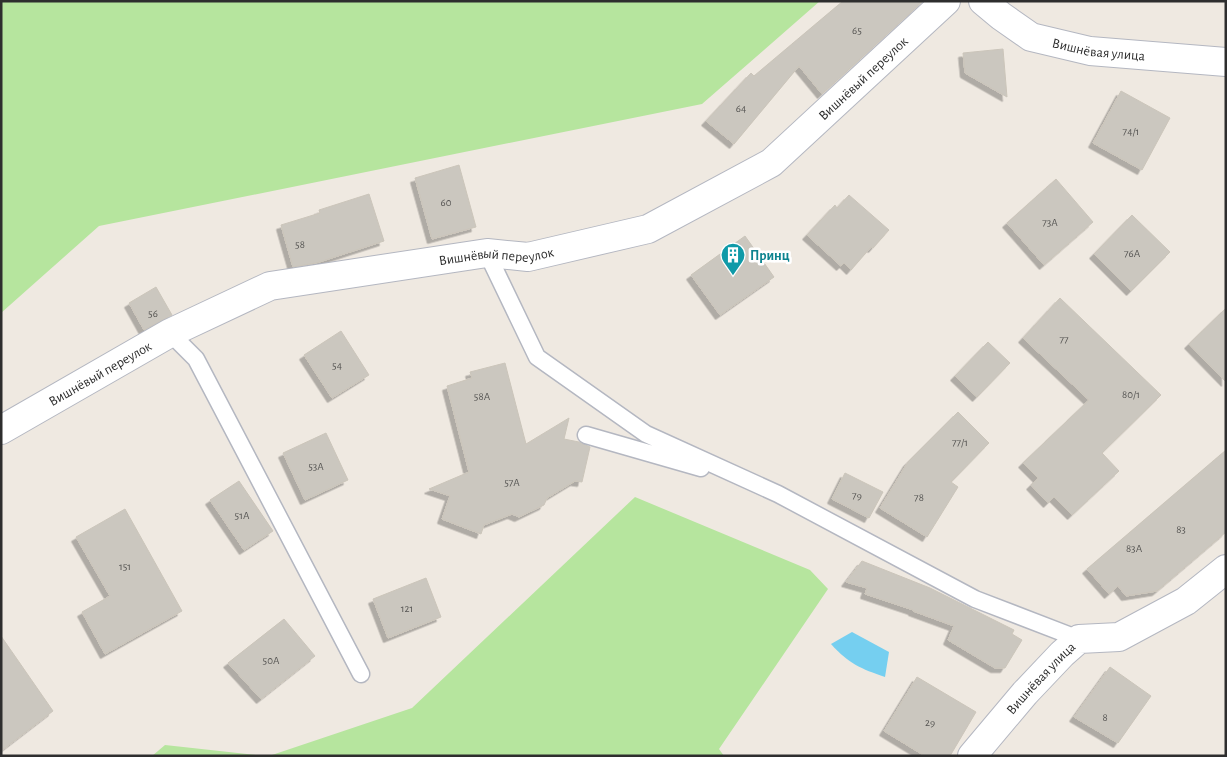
<svg xmlns="http://www.w3.org/2000/svg" width="1227" height="757" viewBox="0 0 1227 757" font-family="'Alegreya Sans',sans-serif">
<defs>
<filter id="shadow"><feDropShadow dx="-4.5" dy="4.5" stdDeviation="0" flood-color="#0004"/></filter>
</defs>
<rect width="100%" height="100%" fill="#efe9e1"/>
<!-- green -->
<path fill="#b6e59e" d="M1,1H820L702,104L99,226L1,313Z
M635,497L810,570L828,589L719,749L724,756H269L412,708Z
M165,745L264,756H152Z"/>
<!-- water -->
<path fill="#75cff0" d="M852,632L889,652L885,677C861,669 848,663 831,644Z"/>
<!-- building -->
<path fill="#cbc7bf" stroke="#cbc5ba" filter="url(#shadow)" d="M843,1H923L822,94L799,66L734,144L706,121L751,73L754,76Z
M1003,49L1007,97L965,73L963,53Z
M1121,91L1170,118L1142,170L1093,143Z
M459,165L476,227L432,239L415,178Z
M1056,179L1093,222L1044,265L1007,223Z
M369,194L384,241L316,263L293,267L281,225L320,213L319,210Z
M849,195L889,230L873,248L871,247L851,270L844,263L841,266L807,235L835,205L837,208Z
M1132,215L1170,252L1131,291L1094,254Z
M745,236L774,277L720,315L691,275Z
M156,287L172,315L144,330L129,303Z
M1060,298L1161,395L1102,453L1119,471L1072,515L1054,497L1048,503L1031,485L1038,478L1023,463L1089,400L1023,338Z
M1226,308V382L1189,344Z
M341,331L369,375L332,398L304,355Z
M988,342L1010,363L977,397L955,376Z
M505,363L526,444L569,418L564,439L579,442L590,447L582,482L575,481L547,498L544,505L519,517L512,514L484,525L481,534L442,519L450,496L429,489L469,472L447,386L472,378L470,372Z
M958,412L989,443L951,482L958,487L927,537L880,508L908,462Z
M326,433L348,480L305,500L283,453Z
M1226,450V532L1157,591L1126,596L1118,586L1109,594L1087,569Z
M845,473L883,492L869,518L832,499Z
M239,481L273,531L244,550L210,500Z
M125,509L182,611L105,654L82,612L110,596L76,537Z
M862,561L930,588L1014,630L1012,634L1022,640L1005,668H995L948,640L954,626L913,611V610L865,594L867,588L846,582Z
M426,578L441,617L388,638L373,599Z
M284,619L315,656L261,699L228,663Z
M1,636L53,711L1,751Z
M1110,667L1151,696L1118,743L1074,717Z
M917,677L976,712L950,756H925L884,731Z"/>
<g fill="none" stroke-linecap="round" stroke-linejoin="round">
<defs>
<path id="service" d="M487,253L537,357L646,434L778,494L975,599L1079,639
M170,333L196,359L361,674
M586,435L701,468"/>
<g id="minor">
<path id="s1" d="M983,1L1001,16L1031,37L1090,51L1226,62"/>
<path id="s2" d="M1,430L170,333L270,286L487,253L528,257L648,229L771,163L946,1"/>
<path id="s3" d="M972,756L1025,693L1062,654L1079,639L1119,637L1186,601L1226,569"/>
</g>
</defs>
<!-- service casing -->
<use href="#service" stroke="#b4b7c1" stroke-width="19"/>
<!-- minor casing -->
<use href="#minor" stroke="#b4b7c1" stroke-width="30"/>
<!-- service -->
<use href="#service" stroke="#fff" stroke-width="16"/>
<!-- minor -->
<use href="#minor" stroke="#fff" stroke-width="28"/>
</g>
<!-- icons -->
<defs>
<symbol id="building-pin" viewBox="-11 -11 22 30"><path d="M0 17L-7.5 6A9.5 9.5 0 1 1 7.5 6Z" fill="#0f9aa8" stroke="#fff"/><path d="M-4-6H4V6H1V3H-1V6H-4ZM-2.5-4.3h1.7v1.8h-1.7ZM.8-4.3h1.7v1.8H.8ZM-2.5-1h1.7V.8h-1.7ZM.8-1h1.7V.8H.8Z" fill="#fff"/></symbol>
</defs>
<g fill-rule="evenodd">
<use href="#building-pin" x="719" y="241" width="28" height="38"/>
</g>
<g text-anchor="middle" stroke-width="5" stroke-linejoin="round" paint-order="stroke">
<!-- number labels -->
<g font-size="11" fill="#555452">
<text x="857" y="34">65</text>
<text x="741" y="112">64</text>
<text x="1131" y="135">74/1</text>
<text x="446" y="206">60</text>
<text x="1050" y="226">73А</text>
<text x="300" y="248">58</text>
<text x="1132" y="257">76А</text>
<text x="153" y="317">56</text>
<text x="1064" y="343">77</text>
<text x="337" y="369">54</text>
<text x="1131" y="398">80/1</text>
<text x="482" y="400">58А</text>
<text x="960" y="446">77/1</text>
<text x="316" y="470">53А</text>
<text x="512" y="486">57А</text>
<text x="857" y="499">79</text>
<text x="919" y="501">78</text>
<text x="242" y="519">51А</text>
<text x="1181" y="533">83</text>
<text x="1134" y="552">83А</text>
<text x="125" y="570">151</text>
<text x="407" y="612">121</text>
<text x="271" y="664">50А</text>
<text x="1105" y="721">8</text>
<text x="930" y="726">29</text>
</g>
<!-- street labels -->
<g font-size="14" fill="#2e2e2e" stroke="#fff">
<text dy="5" stroke="none"><textPath href="#s1" startOffset="129">Вишнёвая улица</textPath></text>
<text dy="5" stroke="none"><textPath href="#s2" startOffset="954">Вишнёвый переулок</textPath></text>
<text dy="5" stroke="none"><textPath href="#s2" startOffset="534">Вишнёвый переулок</textPath></text>
<text dy="5" stroke="none"><textPath href="#s2" startOffset="114">Вишнёвый переулок</textPath></text>
<text dy="5" stroke="none"><textPath href="#s3" startOffset="104">Вишнёвая улица</textPath></text>
</g>
<!-- culture labels -->
<g font-size="14" font-weight="bold" fill="#0d838f" stroke="#fff" text-anchor="start">
<text x="750" y="260">Принц</text>
</g>
</g>
<!-- border -->
<rect width="1227" height="757" fill="none" stroke="#2e2e2e" stroke-width="5"/>
</svg>
